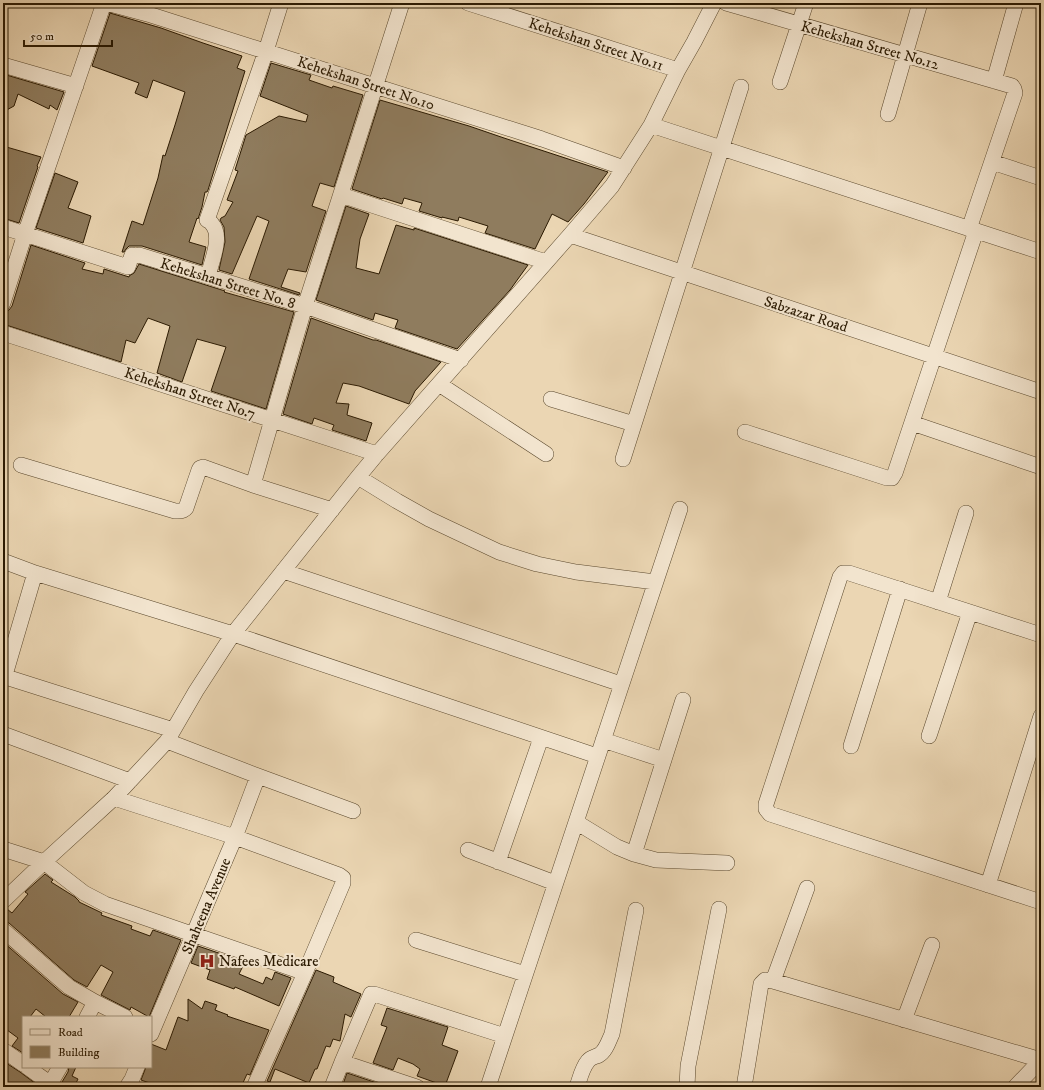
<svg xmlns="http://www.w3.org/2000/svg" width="1044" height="1090" viewBox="0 0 1044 1090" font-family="'IM FELL DW Pica',serif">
<rect width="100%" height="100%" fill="#ebd6b3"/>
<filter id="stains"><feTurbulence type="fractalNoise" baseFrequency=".005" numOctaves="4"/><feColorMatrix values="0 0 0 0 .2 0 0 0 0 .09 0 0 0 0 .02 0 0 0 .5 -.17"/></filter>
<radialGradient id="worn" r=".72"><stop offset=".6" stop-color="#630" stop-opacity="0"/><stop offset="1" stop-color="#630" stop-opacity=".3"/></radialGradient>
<!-- building -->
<path fill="#8f7c5e" stroke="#2b1a02" d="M110,13L161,28L203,43L242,56L237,68L245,71L208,190L207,192H205L202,207L198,219L197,218L189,242L206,247L202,265L142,246H129L126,249L124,252H122L132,221L143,225L158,178L163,155L165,156L175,125L185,92L153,80L147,98L135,93L139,83L92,66Z
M271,63L311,75L309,80L332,88L333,86L363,95L334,187L320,183L312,206L326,211L306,272L288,269L281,287L300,293L299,295L249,279L269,221L257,216L232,274L219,270L225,242L224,227L220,220L221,218L225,216L233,202L227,200L238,171L235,170L246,135L279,116L306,122L308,115L260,96Z
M3,74L64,92L57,110L50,105L49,109L18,94L14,106L3,112Z
M380,100L469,126L504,138L608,172L584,204L568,222L552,214L535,249L485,233L488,226L459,217L458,221L442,217V218L419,211L422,203L404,198L402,204L383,198L382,199L352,189Z
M3,146L41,157L37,166L38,167L19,223L3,218Z
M55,173L78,182L68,208L91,216L83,243L36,228Z
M346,206L369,214L360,239L356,268L379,274L396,225L414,230V228L528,265L510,290L457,349L395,328L398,320L375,313L373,320L316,300Z
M31,245L85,263L82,269L103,274L104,269L129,277V276L134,273L139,264L225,291L224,292L294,312L266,409L211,391L226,347L197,339L182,382L157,373L170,326L148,318L135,343L126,340L121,362L3,324V316L5,312L9,310L12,306Z
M311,318L373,340H376L441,362L415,391L409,404L359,386L343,383L336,403L349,404L347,415L372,423L366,441L332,430L334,425L314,418L312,424L283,414Z
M45,874L53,880L51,882L75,897L79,901V902L102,913L101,915L132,926L131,929L150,936L153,930L181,940L149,1017L131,1007L130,1010L101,995L113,972L101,965L87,987L74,980L9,923L3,921V910L7,909L12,913L28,894L25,892Z
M3,942L63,994L78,1002L69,1017H46L36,1009L30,1017H23V1053L12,1046L18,1038L3,1027Z
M198,946L245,962L239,974L263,984L266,977L272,980L275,972L291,978L279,1006L235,987L234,989L207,979L210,970L191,963Z
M316,970L334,977L333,982L361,994L351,1017L345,1014L340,1041L333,1039L330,1047L326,1046L317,1069H315L309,1083L275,1069L270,1082L267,1081Z
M188,999L202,1009L205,1001L217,1005L215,1010L228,1015L227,1016L269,1030L250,1075L247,1074L241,1087H161L141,1080L146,1067H151V1044L166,1050L178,1017L188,1021Z
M387,1008L448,1027L442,1045L458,1051L445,1086L417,1076L420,1069L413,1064L398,1058L393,1070L373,1063L387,1027L381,1025Z
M3,1061L20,1072L40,1087H10L3,1082Z
M69,1067H76L72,1076L78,1079L74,1087H64L62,1082L68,1072Z
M347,1073L389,1087H342Z"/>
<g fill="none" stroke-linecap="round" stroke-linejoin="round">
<defs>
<path id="minor" d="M106,3L151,15L542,139L624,168
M468,3L678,70
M726,3L1012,86L1014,89L1015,93L969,229
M3,65L76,86
M994,81L1016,3
M780,82L806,3
M888,114L920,3
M651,125L1041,252
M992,162L1041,178
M341,195L546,262
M3,227L128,267L132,255L136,256L139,255L305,306L461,360
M570,235L1041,392
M208,276C211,263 223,236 212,224C211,222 209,221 207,220L266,51L281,3
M3,303L25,234L104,3
M3,333L377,454
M439,384L546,454
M551,399L634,424
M912,423L1041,467
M745,432L887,478H892L895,473L976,231
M623,459L741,87
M21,465L175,511C179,511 183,512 186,508L199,470L200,468L203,467L253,485L332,510
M358,477L397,501L429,519L499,552L537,564L576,572L655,582
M253,485L305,306L402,3
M3,561L35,573L233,634L597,756
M283,571L621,684
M35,573L5,675L9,678L173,730
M938,602L966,513
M1041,635L849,573H843L840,577L766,804V809L770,814L1041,902
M3,734L130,781
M929,736L970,612
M603,740L664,760
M167,741L258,776L353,811
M851,746L900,589
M114,798L235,837L339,875L343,878V883L305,973L254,1087
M576,822L617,847L634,854L656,860L727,863
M3,849L44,862L84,893L105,904L305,973
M468,850L555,883
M634,854L683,700
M498,862L541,738
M988,885L1041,716
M3,901L44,862L114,798L167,741L196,691L233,634L358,477L377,454L570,235L612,186L651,125L678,70L694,42L714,3
M3,930L69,987L95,1002L125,1017
M416,940L525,974
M773,981L807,888
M87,1017L95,1002
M904,1020L932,945
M151,1034L235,837L258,776
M3,1050L23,1064
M342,1062L417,1087
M27,1067L55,1087
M50,1084L60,1067
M127,1087L132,1079L137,1067
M332,1087L342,1062L371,994H374L505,1036
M488,1087L680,509
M577,1087C580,1078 582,1068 588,1061C591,1057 595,1057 599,1055C606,1051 609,1040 612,1034L636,910
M687,1087L688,1066L719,909
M744,1087L761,984L765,980L773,981L1041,1060
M1015,1087L1041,1060"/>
</defs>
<!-- minor casing -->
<use href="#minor" stroke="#5b492e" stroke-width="16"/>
<!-- minor -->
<use href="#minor" stroke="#f2e4ce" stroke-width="15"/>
</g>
<!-- icons -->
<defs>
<symbol id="hospital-bare" viewBox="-9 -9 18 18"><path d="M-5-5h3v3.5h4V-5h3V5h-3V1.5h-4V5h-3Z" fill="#8f2418" stroke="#f2e4ce" stroke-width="2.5" paint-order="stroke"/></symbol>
</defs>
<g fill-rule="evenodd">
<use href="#hospital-bare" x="196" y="950" width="22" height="22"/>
</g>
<g text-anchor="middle" stroke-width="4" stroke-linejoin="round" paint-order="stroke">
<!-- street labels -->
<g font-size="15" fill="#2b1a02" stroke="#f2e4ce">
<text transform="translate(596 44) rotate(18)" y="5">Kehekshan Street No.11</text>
<text transform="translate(870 45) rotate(16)" y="5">Kehekshan Street No.12</text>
<text transform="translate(366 83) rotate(18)" y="5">Kehekshan Street No.10</text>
<text transform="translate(228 283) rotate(17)" y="5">Kehekshan Street No. 8</text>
<text transform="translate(806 314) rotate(18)" y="5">Sabzazar Road</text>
<text transform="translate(190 393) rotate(18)" y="5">Kehekshan Street No.7</text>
<text transform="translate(206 906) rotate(-67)" y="5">Shaheena Avenue</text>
</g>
<!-- poi labels -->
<g font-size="15" fill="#2b1a02" stroke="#f2e4ce" text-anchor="start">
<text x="219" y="966">Nafees Medicare</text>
</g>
</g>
<!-- margin -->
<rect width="1044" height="1090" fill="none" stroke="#ebd6b3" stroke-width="16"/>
<rect x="4" y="4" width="1036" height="1082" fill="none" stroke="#2b1a02" stroke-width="2"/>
<rect x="8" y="8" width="1028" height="1074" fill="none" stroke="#2b1a02"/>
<!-- legend -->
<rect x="22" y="1016" width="130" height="52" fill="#f2e4ce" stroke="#a2937c"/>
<rect x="30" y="1029" width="20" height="6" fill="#f2e4ce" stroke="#a2937c"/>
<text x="58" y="1036" font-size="12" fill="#2b1a02">Road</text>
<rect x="30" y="1046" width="20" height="12" fill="#8f7c5e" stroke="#a2937c"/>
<text x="58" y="1056" font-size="12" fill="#2b1a02">Building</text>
<!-- scale -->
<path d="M24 40v6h88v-6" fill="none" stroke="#2b1a02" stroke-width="2"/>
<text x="30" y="40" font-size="12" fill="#2b1a02" stroke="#f2e4ce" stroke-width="3" paint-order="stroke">50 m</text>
<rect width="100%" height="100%" filter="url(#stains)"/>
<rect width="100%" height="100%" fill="url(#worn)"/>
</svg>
